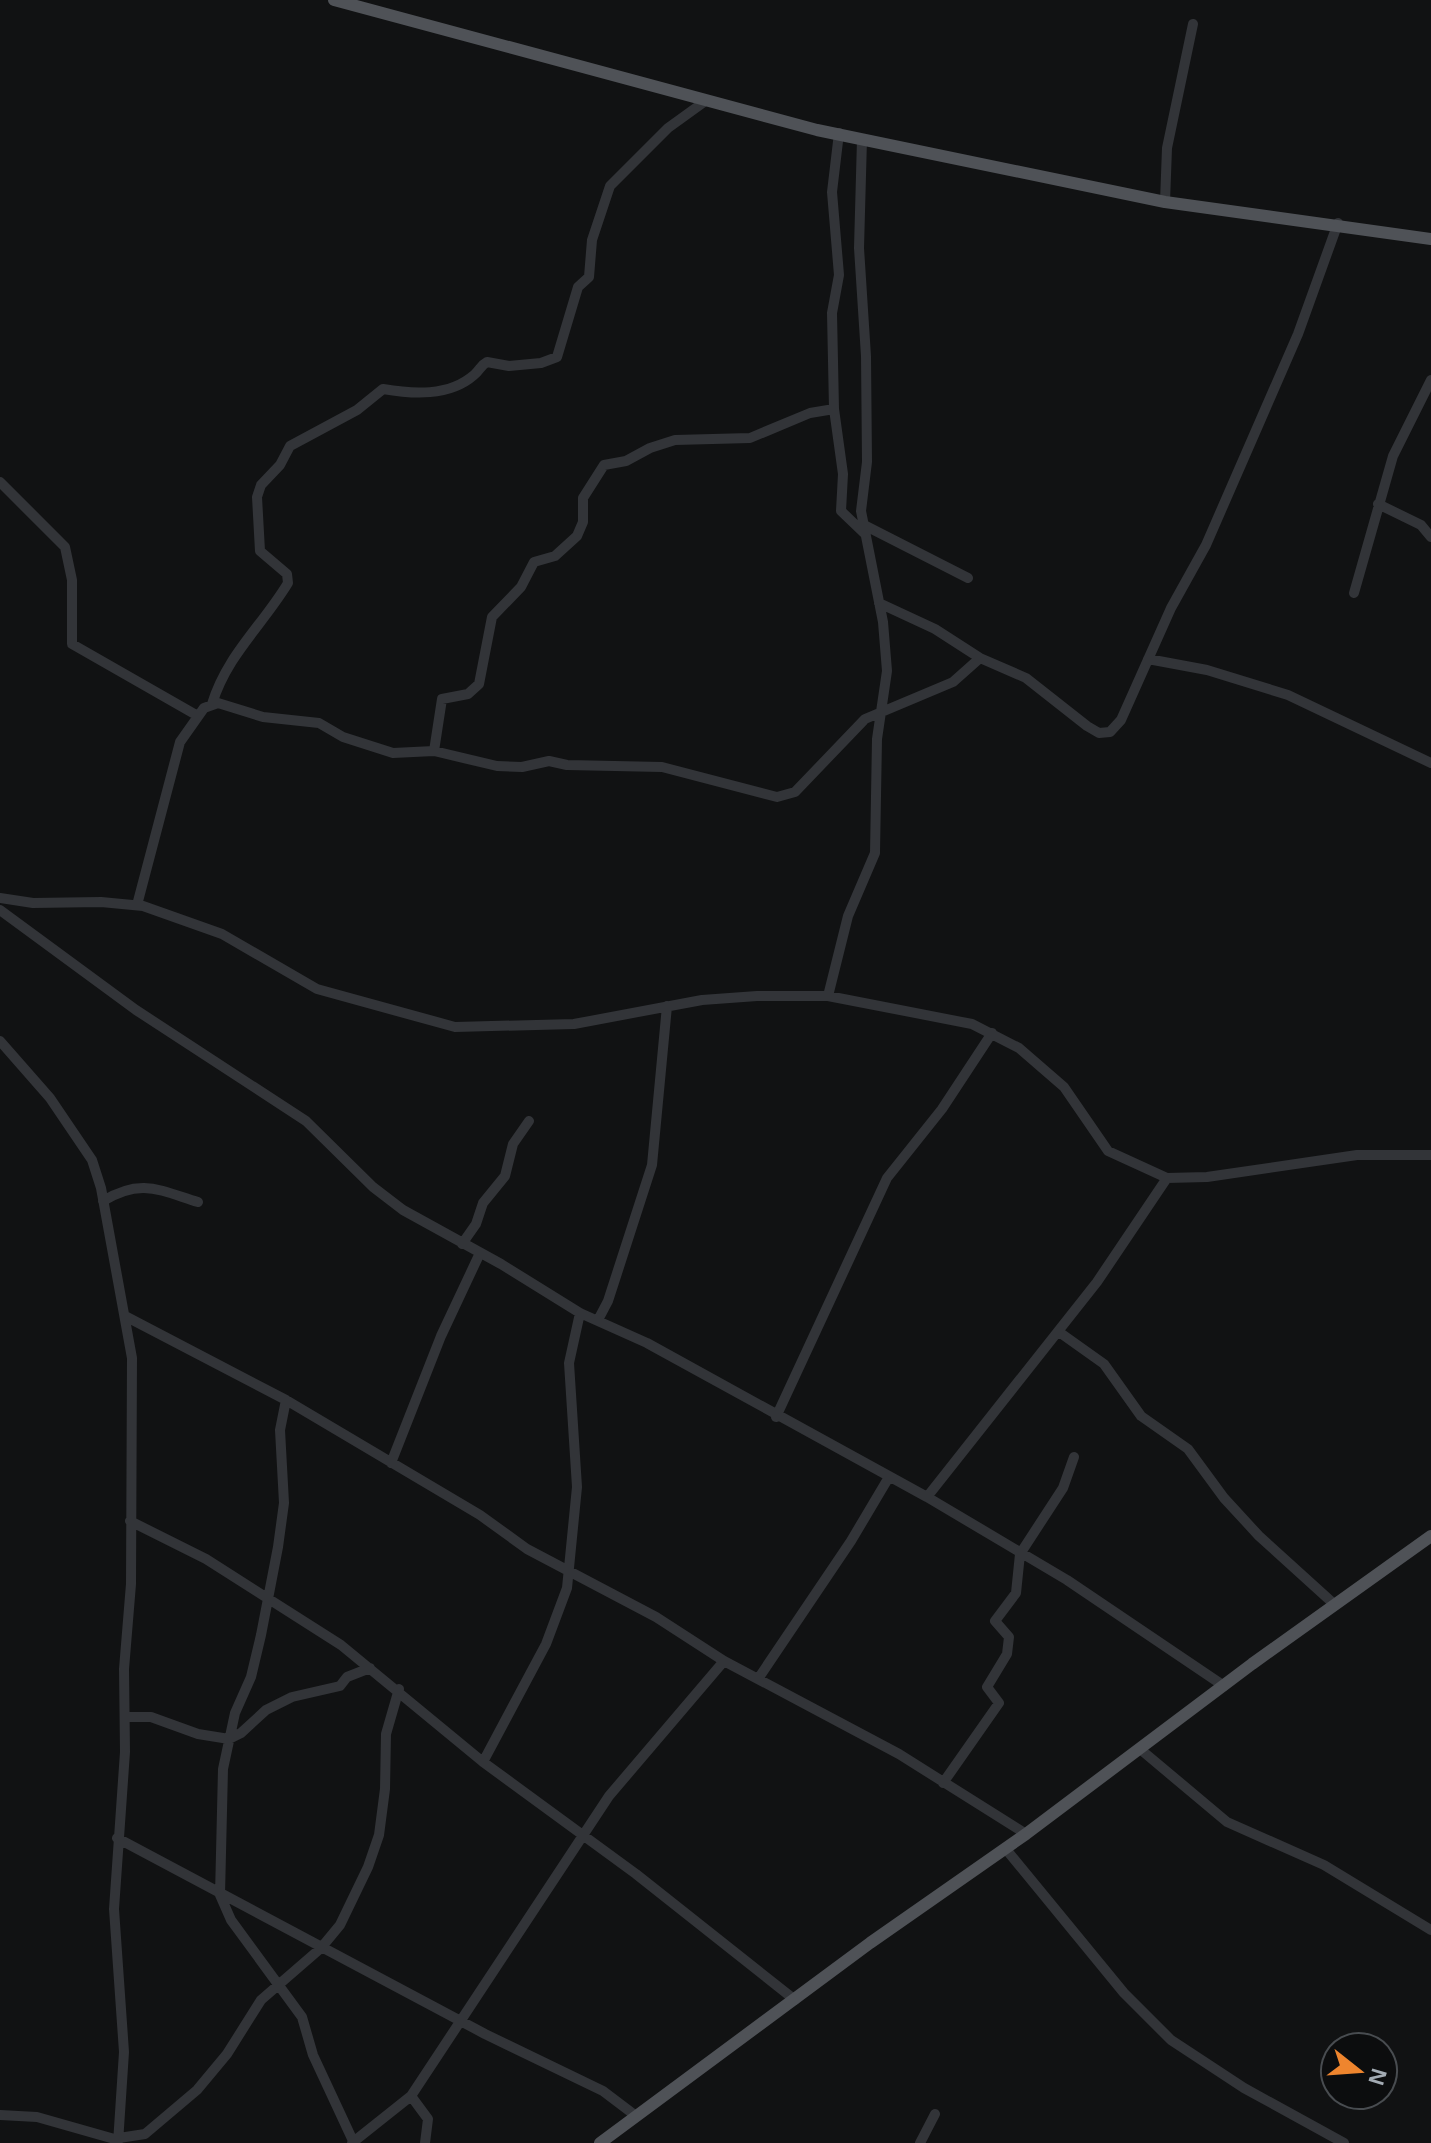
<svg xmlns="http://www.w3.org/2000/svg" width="1431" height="2143" viewBox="0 0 1431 2143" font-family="Arial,sans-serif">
<rect width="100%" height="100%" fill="#111213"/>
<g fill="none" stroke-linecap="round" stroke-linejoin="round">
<!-- minor -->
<path stroke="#323438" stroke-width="10" d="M839,133L832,192L839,275L832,313L834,409L843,474L841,511L864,533
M1165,202L1167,148L1193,24
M0,482L65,547L72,580V644L198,716
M1378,504L1421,525L1431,537
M864,525L968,578
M1354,593L1393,456L1431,380
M879,603L935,629L980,658L1026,678L1087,726L1099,733L1110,732L1121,720L1171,608L1206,545L1298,334L1338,223
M1148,659L1207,670L1288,695L1431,763
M212,704C227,655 262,626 288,583L287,574L260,551L257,497L261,485L280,465L290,446L357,410L383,389C412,394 449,397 474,375C480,370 481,365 487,362L509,366L541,363L557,357L578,287L589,277L592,240L610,186L668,128L704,102
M434,751L442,699L468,694L479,684L492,617L521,587L534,562L555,556L577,536L583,522V498L604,465L626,461L650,448L675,440L750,438L810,413L834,409
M0,898L33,903L101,902L143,906L222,934L317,989L455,1027L574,1024L702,1000L757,996H828L972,1024L1019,1048L1064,1087L1108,1151L1167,1178L1207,1177L1357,1155H1431
M137,905L180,742L204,708L218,703L263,717L319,723L343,737L393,753L434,751L497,766L522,767L549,761L567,765L662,767L777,797L795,792L865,719L953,682L980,658
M0,910L136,1010L306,1121L373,1187L403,1210L501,1264L580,1313L647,1343L927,1497L1067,1580L1224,1686
M828,996L848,916L875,853L877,739L887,671L883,622L861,511L867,462L866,356L859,248L862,139
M0,1041L50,1098L92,1160L101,1188L132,1358L131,1584L124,1669L125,1752L114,1909L124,2052L118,2143
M103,1201C141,1178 159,1190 198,1202
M462,1244L476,1224L483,1203L505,1176L513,1144L529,1121
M125,1316L286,1400L480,1515L527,1549L656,1617L724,1661L899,1754L1026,1834
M598,1320L608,1301L652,1165L667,1006
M1059,1332L1104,1364L1141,1416L1188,1449L1224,1498L1259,1536L1334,1604
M286,1400L280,1430L284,1503L278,1547L261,1635L251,1677L235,1713L223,1769L220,1895L231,1920L302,2017L313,2055L354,2143
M776,1417L887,1178L942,1109L992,1033
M391,1463L441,1336L480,1253
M927,1497L1097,1282L1167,1178
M130,1521L206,1559L341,1645L483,1762L636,1874L795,2000
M758,1679L851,1541L889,1477
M125,1717H151L198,1734L229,1739L241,1733L266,1710L292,1697L340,1686L347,1677L370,1668
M1140,1749L1227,1822L1324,1865L1431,1930
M483,1762L546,1644L567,1588L577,1487L569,1363L580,1313
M943,1783L999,1703L987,1687L1007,1654L1009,1637L995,1621L1016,1593L1020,1554L1063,1488L1074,1457
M117,1838L485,2034L603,2091L636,2116
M1005,1848L1124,1993L1171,2040L1244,2088L1344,2143
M411,2096L428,2119L425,2143
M0,2115L37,2117L118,2140
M119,2138L145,2134L197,2090L227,2054L261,2000L321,1948L340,1925L368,1867L379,1835L385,1789L386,1734L399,1689
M352,2143L411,2096L609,1796L724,1661
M920,2143L935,2114"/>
<!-- major -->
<path stroke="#4f5257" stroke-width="12" d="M334,0L817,130L1165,202L1431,239
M600,2143L870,1943L1026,1834L1252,1664L1431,1536"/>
</g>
<!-- north arrow -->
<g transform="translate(1359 2071) rotate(107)"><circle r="38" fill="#0c0d0e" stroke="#484c50" stroke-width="2"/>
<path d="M0-6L14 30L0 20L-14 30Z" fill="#ee852e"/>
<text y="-12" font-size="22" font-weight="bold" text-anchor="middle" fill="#a3abb3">N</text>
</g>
</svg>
